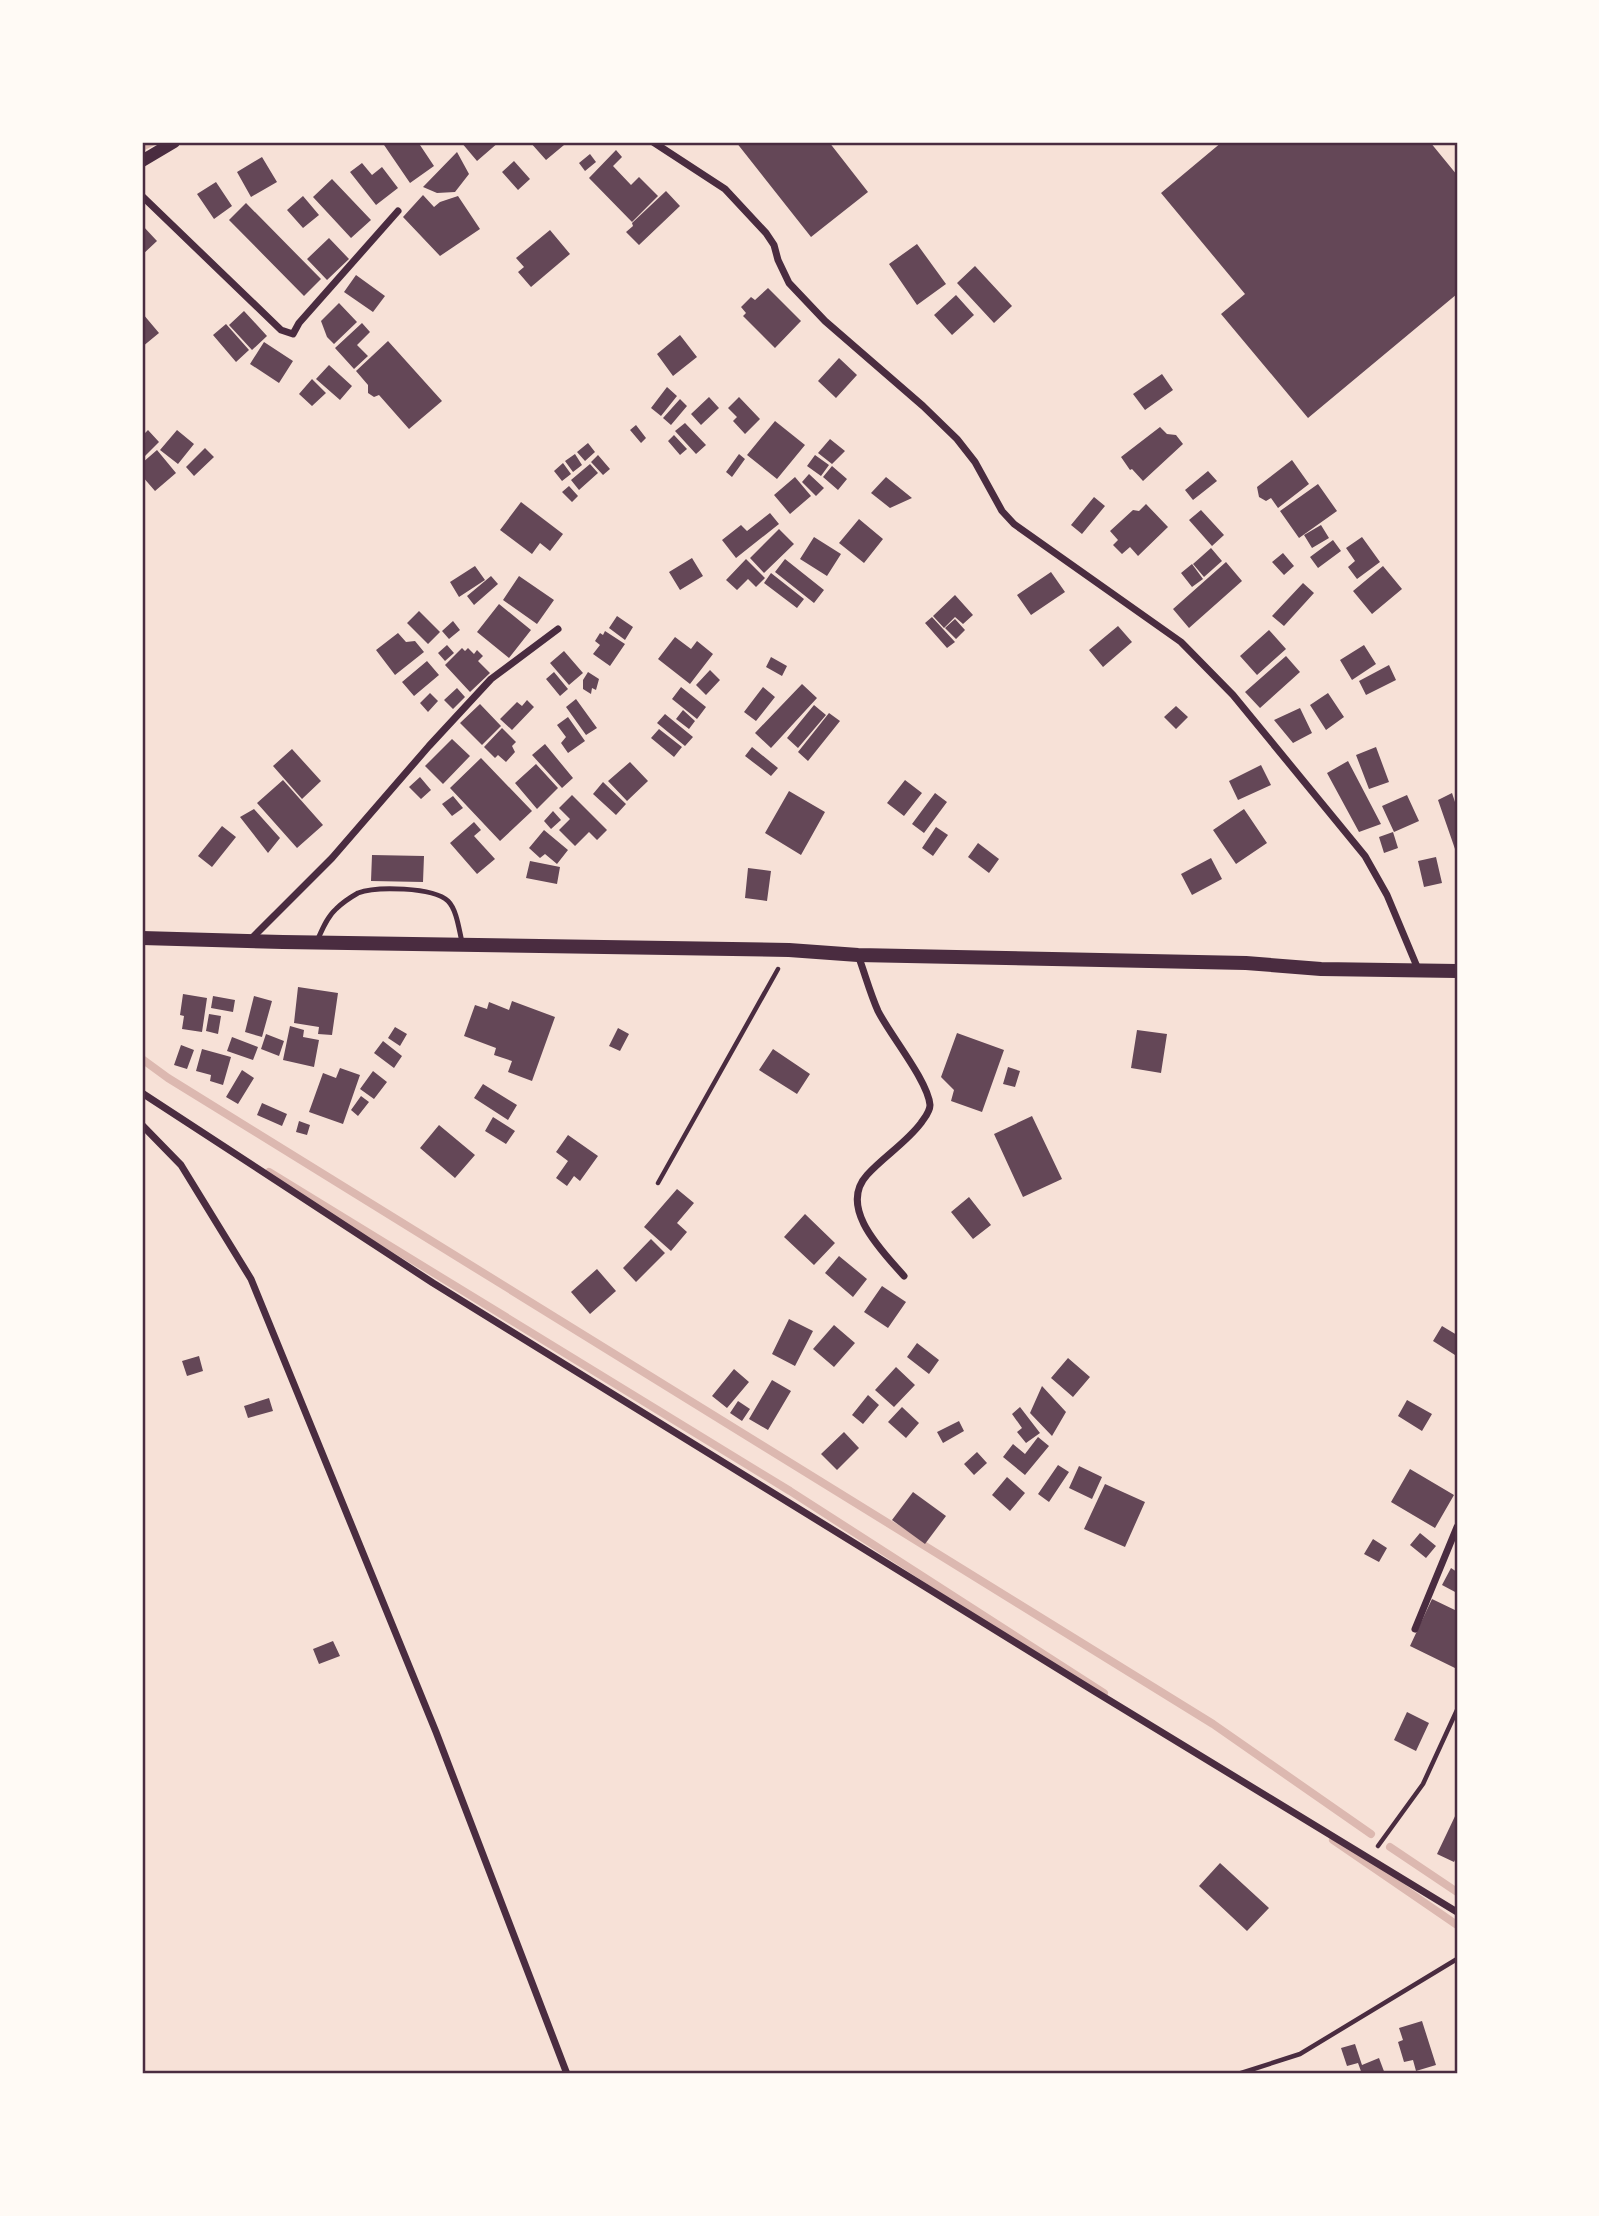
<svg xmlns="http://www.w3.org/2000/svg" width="1599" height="2216" viewBox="0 0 1599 2216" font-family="'PT Sans Narrow',sans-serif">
<rect width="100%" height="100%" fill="#f7e1d7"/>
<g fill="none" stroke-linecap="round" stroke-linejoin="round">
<!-- stream -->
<path stroke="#dcb8b0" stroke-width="8" d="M142,147L152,142
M142,1059L168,1078L1213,1724L1371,1834
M269,1172L790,1491L1104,1693
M1333,1840L1457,1925
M1390,1847L1457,1892"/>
</g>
<!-- building -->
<path fill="#644757" d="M382,142H418L434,166L410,183Z
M461,142H499L477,161Z
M530,142H561L564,145L546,160Z
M736,142H829L868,192L811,237Z
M1222,142H1430L1457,175V294L1308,418L1221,314L1245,294L1161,193Z
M616,150L622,157L613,166L631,185L639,177L658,196L632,222L589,178Z
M457,152L469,174L455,192L437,193L423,187Z
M590,154L596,162L585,171L579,163Z
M262,157L277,182L251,197L237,172Z
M514,161L530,179L518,190L502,172Z
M362,163L372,175L382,167L398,188L376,205L350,172Z
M332,179L371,220L351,238L313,197Z
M216,182L232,206L214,219L197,194Z
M666,191L680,206L639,245L626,232L633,226L632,223Z
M423,195L434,207L440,202L458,196L480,229L440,256L403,217Z
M303,196L319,215L303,228L287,210Z
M246,203L321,279L304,296L229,220Z
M142,225L157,241L142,255Z
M550,230L570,254L531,287L518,272L524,267L516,258Z
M329,238L349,259L327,280L307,259Z
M917,244L946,284L917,305L889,264Z
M975,266L1012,306L994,323L957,283Z
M356,275L385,296L373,312L344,292Z
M768,288L801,321L775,348L743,316L746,313L741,307L751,297L755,300Z
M956,295L974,315L952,335L934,315Z
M339,303L357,322L334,344L327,337L321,321Z
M244,311L267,336L252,350L229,325Z
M143,314L159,333L142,347V315Z
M362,323L370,332L357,345L368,356L354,369L335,348Z
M226,324L249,350L236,362L213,335Z
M680,335L697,357L673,376L657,354Z
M388,341L442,401L409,429L379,395L374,397L368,393V385L356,371Z
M264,342L293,361L279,383L250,364Z
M839,358L857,375L836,398L818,381Z
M329,365L352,386L340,400L316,379Z
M1162,374L1173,390L1145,410L1133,394Z
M312,379L326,393L312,406L299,394Z
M667,387L677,396L661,416L651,408Z
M709,397L719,408L701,425L691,414Z
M739,397L760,419L745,434L733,421L737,417L728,408Z
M680,399L687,406L671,425L663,418Z
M775,421L805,445L777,479L747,455Z
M685,423L706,445L696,454L675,431Z
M636,425L646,438L641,443L630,430Z
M1160,427L1167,434L1176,435L1183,444L1143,481L1132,469L1130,470L1121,457Z
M148,430L159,442L142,459V436Z
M177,430L194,444L178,464L160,450Z
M674,435L687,449L680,455L668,441Z
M830,439L845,451L832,464L818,453Z
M588,443L595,452L585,461L577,452Z
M205,448L214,457L194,476L186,467Z
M157,450L176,473L155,491L142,476V463Z
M575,454L582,465L573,472L565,461Z
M739,454L745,459L732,477L726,472Z
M598,455L610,469L603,475L591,462Z
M815,455L829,465L821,476L807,466Z
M1292,460L1309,484L1278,508L1271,498L1266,501L1259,497L1257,487Z
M563,463L571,474L562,481L554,471Z
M590,464L598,473L579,490L571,480Z
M832,466L847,479L838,490L823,477Z
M1208,471L1217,481L1193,500L1185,490Z
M809,474L824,488L816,496L802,482Z
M795,477L811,496L790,514L774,495Z
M886,477L912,498L890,508L871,493Z
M1318,484L1337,511L1299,538L1280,511Z
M569,486L578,496L572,502L562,492Z
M1094,497L1105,506L1082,534L1071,525Z
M521,502L563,534L550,551L540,543L532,554L500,530Z
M1146,504L1168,527L1138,556L1130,547L1122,554L1113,545L1118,540L1110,531L1133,510L1139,511Z
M1201,510L1224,535L1212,546L1189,520Z
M770,513L779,524L736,558L722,540L741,525L747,531Z
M859,519L883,539L864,563L839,543Z
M1321,525L1329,538L1312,548L1304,535Z
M779,529L794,544L764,573L750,558Z
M814,537L841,554L827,576L800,559Z
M1362,537L1380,562L1357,579L1348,567L1355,561L1346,548Z
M1333,540L1341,551L1318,568L1310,557Z
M1211,548L1222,561L1204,577L1193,564Z
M1283,553L1294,566L1284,575L1272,562Z
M692,558L703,576L680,590L669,572Z
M746,559L765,578L756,587L748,579L737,590L726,580Z
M785,559L824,590L814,603L775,572Z
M1226,562L1242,581L1189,628L1173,609Z
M1192,564L1203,579L1192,587L1181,573Z
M475,566L485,580L459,597L450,582Z
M1383,566L1402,589L1372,614L1353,591Z
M1051,572L1065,592L1031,615L1017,595Z
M771,573L804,599L797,608L764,583Z
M491,576L498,584L474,605L467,596Z
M519,576L554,600L537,624L503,600Z
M1303,583L1314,593L1284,626L1272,616Z
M955,595L973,615L963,624L955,617L944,628L933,616Z
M499,604L531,630L509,658L477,632Z
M419,611L440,632L428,644L407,623Z
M617,616L633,627L625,640L609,628Z
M932,617L955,642L947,648L925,623Z
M955,619L965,630L956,639L945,628Z
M453,621L460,630L449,639L442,631Z
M1118,626L1132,642L1103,667L1089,650Z
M1269,630L1286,649L1257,675L1240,656Z
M605,631L625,644L610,666L593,654L600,645L595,641L600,633L603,635Z
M398,633L406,642L415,641L424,652L395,675L376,650Z
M675,637L691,649L697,641L713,654L690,684L658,659Z
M447,645L454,653L445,661L438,653Z
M1364,645L1376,664L1352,680L1340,660Z
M462,648L465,651L468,648L474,654L477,650L483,656L478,661L490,673L470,692L445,665Z
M564,651L583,673L569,685L550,663Z
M1286,656L1300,672L1260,708L1245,692Z
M771,657L787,666L782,676L766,667Z
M427,661L439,675L414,696L402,682Z
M1389,665L1396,680L1366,695L1359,681Z
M710,670L720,680L706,695L696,685Z
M554,672L568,689L560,696L546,679Z
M588,672L599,679L596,690L592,688L591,694L583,689V680Z
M802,684L817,698L771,748L755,733Z
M681,687L706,707L697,719L672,699Z
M763,687L775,697L756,721L744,712Z
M457,688L465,697L453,709L444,700Z
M430,693L438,701L428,712L420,703Z
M1328,693L1344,717L1326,730L1310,705Z
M576,699L597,728L586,735L566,707Z
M527,700L534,707L512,730L500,719L517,702L522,706Z
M480,704L501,726L482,745L460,723Z
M814,705L826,715L798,748L787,738Z
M1176,706L1188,717L1176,729L1164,717Z
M1300,708L1312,733L1293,743L1274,720Z
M683,710L695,721L689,729L676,719Z
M829,713L840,721L808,761L798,752Z
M665,714L693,737L685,746L657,723Z
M568,717L585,741L568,753L561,743L566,737L557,725Z
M502,728L516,742L512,746L515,752L506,762L498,755L495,758L484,747Z
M659,729L682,747L674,757L651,738Z
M452,739L470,756L443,784L425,766Z
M545,744L573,778L562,788L532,755Z
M752,747L778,768L771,776L745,756Z
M1376,747L1389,782L1369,789L1356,755Z
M292,749L321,781L302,799L273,766Z
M481,758L532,811L500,841L450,788Z
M1348,761L1381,824L1359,832L1327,773Z
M630,762L648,781L627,801L608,781Z
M536,764L558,788L537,809L515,783Z
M1261,765L1271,785L1238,800L1229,781Z
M420,777L431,790L421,799L409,787Z
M283,780L323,825L297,848L257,803Z
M905,780L922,793L904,816L887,803Z
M603,782L626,804L616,815L593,794Z
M789,791L825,812L801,855L765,833Z
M935,793L947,802L924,833L912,824Z
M1452,793L1457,808V848L1455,849L1438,800Z
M572,795L607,830L597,840L589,832L575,846L559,830L570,819L559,808Z
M1407,795L1419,821L1394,832L1382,806Z
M453,796L463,808L452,816L442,804Z
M254,809L280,838L268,853L240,817Z
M1244,809L1267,843L1236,864L1213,830Z
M553,811L561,820L551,829L544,821Z
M474,822L481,830L474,836L495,859L477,874L450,843Z
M222,826L236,837L212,867L198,856Z
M936,827L948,835L933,856L922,848Z
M544,830L568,850L557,864L545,854L540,858L529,848Z
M1393,832L1398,848L1384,853L1379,837Z
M978,843L999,859L989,873L968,857Z
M372,855L424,856L423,882L371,881Z
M1436,857L1442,883L1424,887L1418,861Z
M1211,858L1222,879L1192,895L1181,874Z
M530,861L560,867L557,884L526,878Z
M748,868L771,871L767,901L745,898Z
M298,987L338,993L332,1035L318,1034L319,1027L294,1023Z
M183,994L207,998L202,1032L182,1029L184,1016L180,1015Z
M213,996L235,1000L233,1012L211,1008Z
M254,996L272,1001L262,1037L245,1032Z
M512,1001L555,1017L532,1081L508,1072L512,1061L494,1055L496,1048L464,1036L475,1005L487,1009L489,1002L509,1010Z
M209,1014L221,1016L218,1034L206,1031Z
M290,1026L304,1030L303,1037L319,1040L314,1067L283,1060Z
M395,1027L407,1034L400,1046L388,1038Z
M618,1028L629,1034L620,1051L609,1046Z
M1137,1030L1167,1034L1161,1073L1131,1068Z
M957,1033L1004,1050L982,1112L951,1101L954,1090L941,1077Z
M266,1034L284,1041L279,1056L261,1049Z
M232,1037L258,1047L253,1060L227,1051Z
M383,1041L402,1056L394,1068L374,1053Z
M181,1045L194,1050L187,1069L174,1065Z
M202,1049L231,1057L223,1085L210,1081L211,1075L196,1071Z
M773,1049L810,1074L797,1094L759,1070Z
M1008,1067L1020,1071L1015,1087L1003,1084Z
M340,1068L360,1075L343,1124L309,1112L323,1073L336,1078Z
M242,1070L254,1078L238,1104L226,1097Z
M373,1071L387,1082L374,1099L360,1089Z
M483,1084L517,1105L508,1120L474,1098Z
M361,1096L369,1102L358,1116L351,1110Z
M262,1103L287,1114L282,1126L257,1115Z
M1032,1116L1062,1179L1023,1197L994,1134Z
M493,1117L515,1131L506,1144L485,1131Z
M299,1121L310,1125L307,1135L296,1132Z
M439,1125L475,1155L455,1178L420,1148Z
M568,1135L598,1156L580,1181L574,1176L567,1186L556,1178L568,1161L556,1152Z
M677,1189L694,1203L677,1223L687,1232L671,1251L644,1227Z
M969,1197L991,1225L973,1239L951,1212Z
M805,1214L835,1243L814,1265L784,1237Z
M651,1239L665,1253L636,1282L623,1268Z
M839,1256L867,1279L853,1297L825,1273Z
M597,1269L616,1291L590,1314L571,1292Z
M882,1286L906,1302L888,1328L864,1312Z
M789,1319L813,1331L795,1366L772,1354Z
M834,1325L855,1343L834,1367L813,1349Z
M1442,1326L1457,1335V1351L1455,1355L1433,1341Z
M917,1343L939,1360L929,1374L907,1357Z
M199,1356L203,1371L187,1376L182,1361Z
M1068,1358L1090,1377L1073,1397L1051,1378Z
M896,1367L915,1385L894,1407L875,1390Z
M734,1369L749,1382L727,1408L712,1396Z
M772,1380L791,1391L768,1430L749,1419Z
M1042,1386L1066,1412L1052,1436L1030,1413Z
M868,1395L879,1405L863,1424L852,1415Z
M269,1398L273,1411L248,1418L244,1406Z
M1407,1400L1432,1414L1422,1431L1398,1416Z
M738,1401L750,1409L742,1421L730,1413Z
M902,1407L919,1423L906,1438L888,1422Z
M1020,1407L1040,1433L1026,1443L1017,1432L1022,1428L1012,1414Z
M959,1421L964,1431L943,1443L937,1432Z
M844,1432L859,1448L837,1470L821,1454Z
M1038,1437L1049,1446L1025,1475L1003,1457L1013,1444L1025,1454Z
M977,1452L987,1463L974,1475L964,1464Z
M1058,1465L1069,1472L1049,1502L1038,1494Z
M1079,1466L1102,1477L1092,1499L1069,1488Z
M1410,1469L1454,1495L1435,1528L1391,1502Z
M1007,1477L1025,1493L1010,1511L992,1495Z
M1105,1484L1145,1502L1125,1547L1084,1529Z
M913,1492L946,1516L925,1544L892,1520Z
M1420,1533L1436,1546L1426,1558L1410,1545Z
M1373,1539L1387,1548L1379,1562L1364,1554Z
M1451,1568L1457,1572V1593L1442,1585Z
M1432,1599L1457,1611V1669L1410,1646Z
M333,1641L340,1656L319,1664L313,1649Z
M1407,1712L1429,1723L1416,1751L1394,1740Z
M1457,1812V1856L1454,1862L1437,1854Z
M1220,1863L1269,1908L1247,1931L1199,1886Z
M1422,2021L1436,2065L1416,2071L1413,2060L1404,2062L1398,2042L1403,2040L1399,2028Z
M1355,2044L1362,2065L1379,2058L1385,2074H1362L1358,2063L1347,2066L1341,2048Z"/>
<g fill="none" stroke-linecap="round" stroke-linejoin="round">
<!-- path -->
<path stroke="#4a2c40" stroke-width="4.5" d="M658,1183L778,969
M1378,1846L1423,1784L1457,1710
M1238,2074L1300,2054L1457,1959"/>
<!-- service -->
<path stroke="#4a2c40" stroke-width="5" d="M317,941C322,930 327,917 336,909C342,903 351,897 358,893C376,886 433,887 448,901C457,910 459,930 462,942"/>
<!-- minor -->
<path stroke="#4a2c40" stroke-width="7" d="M653,142L725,189L766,233L774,245L778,260L789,283L825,321L923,406L957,439L975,462L1002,511L1014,524L1181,642L1233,695L1365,856L1387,895L1418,969
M142,196L281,330L293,334L299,323L398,211
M250,940L332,858L429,746L491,679L558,629
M858,955C865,974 870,993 878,1011C890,1035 928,1081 930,1105C930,1112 925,1117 921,1123C906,1143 883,1157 867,1175C837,1208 884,1253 904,1276
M142,1093L433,1283L1094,1691L1457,1912
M142,1125L181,1165L251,1279L436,1732L567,2074
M1415,1629L1457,1527"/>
<!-- tertiary -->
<path stroke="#4a2c40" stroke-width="12" d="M142,161L174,142"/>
<!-- secondary -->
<path stroke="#4a2c40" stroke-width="14" d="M142,938L283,942L789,950L858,955L1246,963L1321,969L1457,971"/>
</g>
<!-- border -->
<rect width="1599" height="2216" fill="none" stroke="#fffaf5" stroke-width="287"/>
<rect x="144" y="144" width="1312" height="1928" fill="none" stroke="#4a2c40" stroke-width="2.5"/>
</svg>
